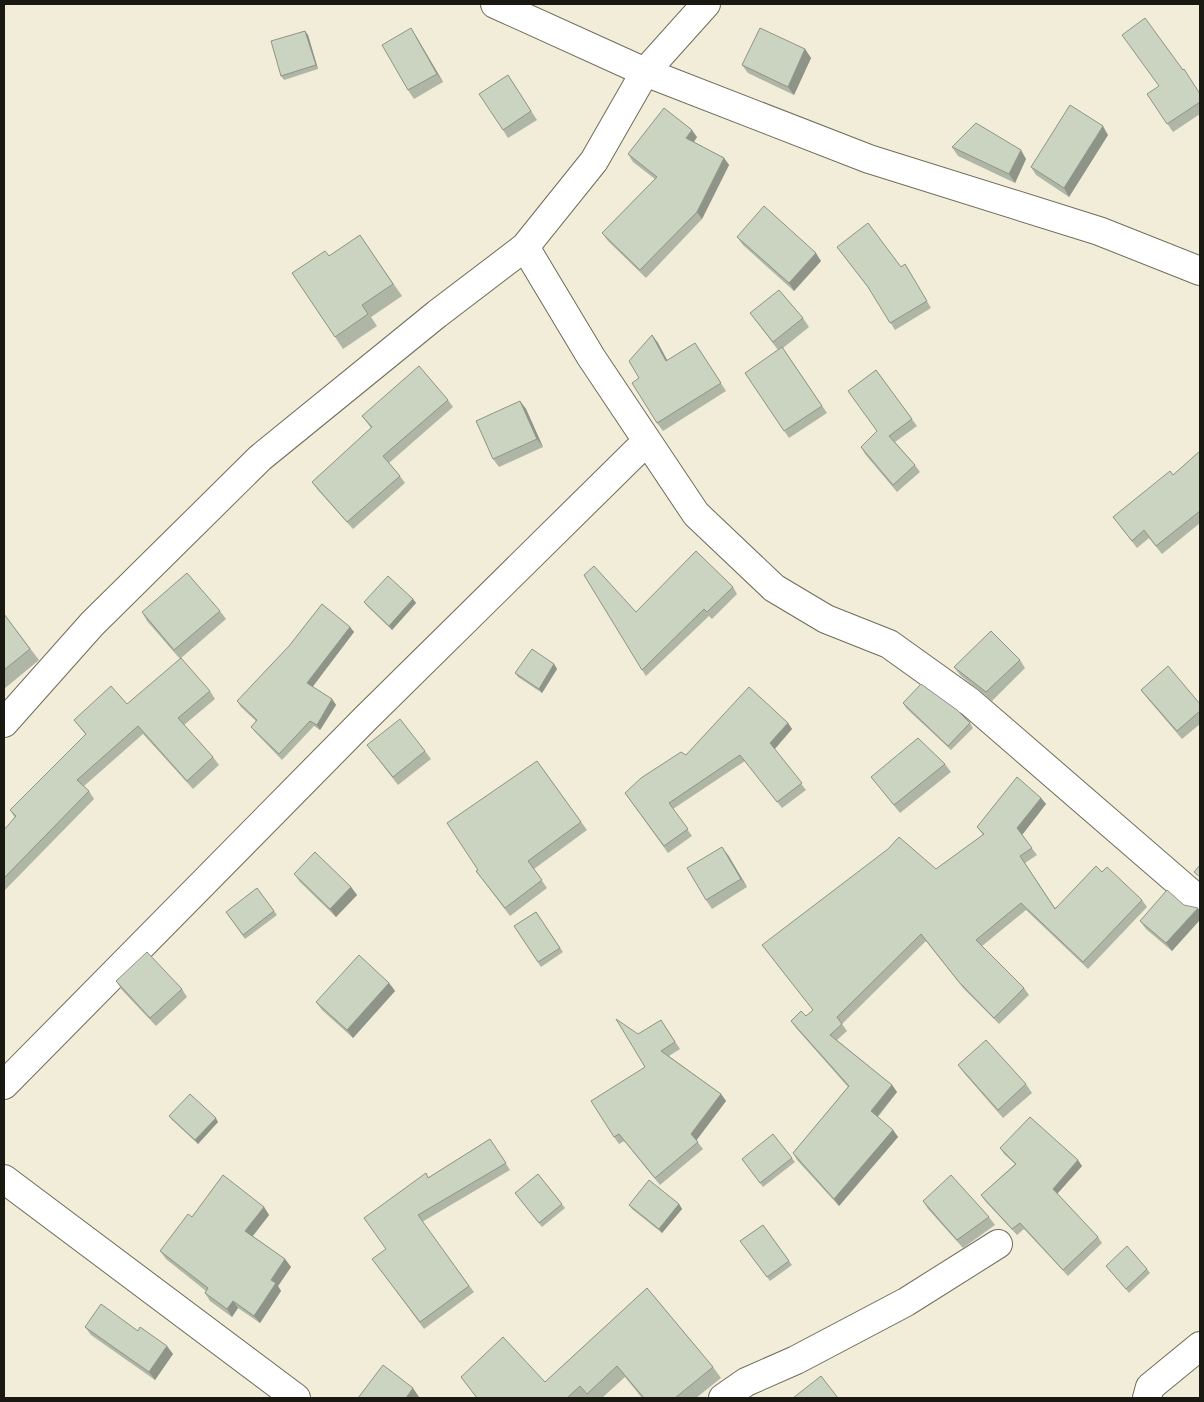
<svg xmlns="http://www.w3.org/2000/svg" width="1204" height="1402" viewBox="0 0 1204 1402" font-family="Manrope,sans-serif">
<rect width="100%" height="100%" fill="#f1edd9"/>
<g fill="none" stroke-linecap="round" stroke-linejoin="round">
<defs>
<path id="minor" d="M495,4L645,72L869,159L1099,231L1200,271
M525,247L591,357L696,514L774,588L826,619L889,644L970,702L1200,901
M4,723L92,624L260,458L437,314L525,247L594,161L645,72L706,4
M4,1085L366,718L647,441
M4,1179L296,1398
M723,1398L746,1382L796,1360L906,1302L998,1244
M1147,1398L1150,1387L1200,1346"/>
</defs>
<!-- minor casing -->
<use href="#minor" stroke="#706c5a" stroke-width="30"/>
<!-- minor -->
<use href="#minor" stroke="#fff" stroke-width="28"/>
</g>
<!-- wall -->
<path fill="#afb6a6" d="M305,31L308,35L318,69L284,80L281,76Z
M416,36L443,82L414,99L408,90Z
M805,49L811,58L794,95L748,73L742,65Z
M508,75L537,120L508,138L503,130Z
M1200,93V114L1173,132L1147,94Z
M1108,135L1069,197L1036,175L1031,167Z
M697,137L694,142L724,158L729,165L702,219L646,278L608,241L602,233L655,179L633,162L628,154Z
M952,147L1026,159L1015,183L958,156Z
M360,235L402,296L371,317L377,326L343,349L335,337L329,256Z
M737,237L821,261L794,291L743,245Z
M837,247L901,267L905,264L931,308L895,330L870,290Z
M750,313L803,318L809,327L783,348L827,413L789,438L745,373L778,350Z
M652,335L658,343L667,361L695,343L726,391L663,431L657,423L639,378Z
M876,370L917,426L895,442L915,465L920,472L897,492L865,454L861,447L877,431Z
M448,400L453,407L389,463L400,476L405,483L353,529L317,489L312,482L371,428L362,416Z
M520,401L526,409L543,447L499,467L493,459Z
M1200,451V523L1162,554L1149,538L1137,548L1113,517L1173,475Z
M733,587L737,594L712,619L709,616L646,676L642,670L636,612Z
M413,599L416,603L392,630L367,606L364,602Z
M220,611L226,619L180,659L147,621L142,612Z
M4,614L39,660L4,689Z
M350,627L354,632L312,687L332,699L336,705L320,730L314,726L282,760L255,732L251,727L256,721L241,707L237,701Z
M1020,660L1025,668L992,701L960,675L954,667Z
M554,664L557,669L542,693L518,677L515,673Z
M1141,690L1200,704V724L1182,739L1147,698Z
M210,691L215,699L184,725L213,757L219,765L193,789L143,734L84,786L89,791L94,799L4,891V830L15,818L10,810L86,735L74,720L127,704Z
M903,703L970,723L973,728L951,750L906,708Z
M788,723L792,729L774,749L806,790L782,808L745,761L673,809L692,836L668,853L625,793L686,755Z
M367,745L425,751L431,759L398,785Z
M537,761L587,830L534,869L547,888L510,916L476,871L478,870Z
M945,764L951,772L900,813L871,777Z
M1041,798L1046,804L1022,835L1037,855L1025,863L1055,908L1102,872L1142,900L1147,907L1088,969L1026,910L982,946L1024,988L1029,995L999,1024L964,989L926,941L842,1024L847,1031L837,1040L892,1085L897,1092L878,1117L893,1130L898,1137L839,1206L797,1160L793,1153L848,1087L796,1028L791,1021L806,1016L813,1010L762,945L936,869L983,835L977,827Z
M728,855L747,887L712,909L706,900Z
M294,874L351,887L357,895L336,917L300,882Z
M257,888L277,915L245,939L226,912Z
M1184,905L1172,951L1146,929L1140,921Z
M536,912L563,952L541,967L514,926Z
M116,981L182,989L187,997L156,1026L122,990Z
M389,983L395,991L353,1038L322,1010L316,1002Z
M661,1020L680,1049L669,1056L721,1094L726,1101L696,1140L703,1149L660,1185L624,1141L619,1144L614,1137L645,1067L638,1034Z
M958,1065L1026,1084L1032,1093L1003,1118L964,1073Z
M169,1116L218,1122L198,1144L172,1120Z
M490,1139L510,1170L422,1222L474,1292L424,1329L377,1265L386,1249L429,1177Z
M1000,1148L1082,1166L1057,1194L1098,1237L1102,1243L1068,1276L1024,1229L1017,1235L985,1201L981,1195L1015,1164L1004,1154Z
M792,1158L795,1162L763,1187L742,1159Z
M538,1174L565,1208L542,1227L515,1193Z
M923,1201L989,1217L995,1225L963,1248L928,1209Z
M679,1204L682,1209L662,1233L632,1209L629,1205Z
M264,1207L269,1215L253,1236L285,1259L291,1267L278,1286L281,1291L260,1323L238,1308L232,1317L210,1301L205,1293L206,1291L166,1259L160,1251L192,1217Z
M763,1225L792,1265L770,1281L740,1241Z
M1106,1266L1147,1269L1150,1273L1129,1293Z
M647,1288L713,1367L721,1378L696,1398H642L625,1377L602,1398H589L588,1397L586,1398H477L461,1377L545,1382Z
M85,1327L138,1331L173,1354L155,1380L91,1335Z"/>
<!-- shaded-wall -->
<path fill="#8e9487" d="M411,28L416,36L443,82L437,74Z
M305,31L308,35L318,69L316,65Z
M805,49L811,58L794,95L788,87Z
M1103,126L1108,135L1069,197L1064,188Z
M692,130L697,137L691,146L686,138Z
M1021,150L1026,159L1015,183L1009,174Z
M724,158L729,165L702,219L697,212Z
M816,253L821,261L794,291L789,283Z
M652,335L658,343L672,369L666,361Z
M520,401L526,409L543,447L537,439Z
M413,599L416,603L392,630L389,626Z
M350,627L354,632L311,689L307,683Z
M554,664L557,669L542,693L539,689Z
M332,699L336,705L320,730L317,725Z
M788,723L792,729L774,750L770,743Z
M1041,798L1046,804L1022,835L1017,828Z
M722,847L728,855L747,887L741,879Z
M351,887L357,895L336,917L330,909Z
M1198,908L1200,911V920L1172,951L1166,943Z
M389,983L395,991L353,1038L347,1030Z
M892,1085L897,1092L876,1118L871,1111Z
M721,1094L726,1101L696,1141L691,1134Z
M216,1118L218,1122L198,1144L195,1140Z
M893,1130L898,1137L839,1206L834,1199Z
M1078,1160L1082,1166L1057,1194L1053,1189Z
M679,1204L682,1209L662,1233L659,1229Z
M264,1207L269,1215L251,1238L245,1231Z
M285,1259L291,1267L278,1286L281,1291L260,1323L254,1316L271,1280Z
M233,1301L238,1308L232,1317L227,1309Z
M167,1346L173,1354L155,1380L149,1372Z
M413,1388L419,1397L418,1398H406Z"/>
<!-- building -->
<path fill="#cbd4c1" stroke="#8e9487" d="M1145,18L1183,70L1184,69L1200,94V102L1167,124L1147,94L1159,86L1122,35Z
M411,28L437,74L408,90L382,45Z
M760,28L805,49L788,87L742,65Z
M305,31L316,65L281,76L271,41Z
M508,75L531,111L503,130L479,94Z
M1070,105L1103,126L1064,188L1031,167Z
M664,108L692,130L686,138L724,158L697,212L640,270L602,233L657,177L628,154Z
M976,123L1021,150L1009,174L952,147Z
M764,206L816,253L789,283L737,237Z
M868,223L901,267L905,264L927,301L890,323L868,287L837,247Z
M360,235L393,284L362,305L368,314L335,337L292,273L325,251L329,256Z
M779,290L803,318L773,342L750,313Z
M652,335L666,361L695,343L721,383L657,423L632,383L639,378L629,361Z
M782,347L822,406L784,431L745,373Z
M419,366L448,400L383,456L400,476L347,522L312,482L372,427L362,416Z
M876,370L912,419L889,436L915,465L893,485L861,447L877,431L848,391Z
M520,401L537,439L493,459L476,421Z
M1200,451V511L1156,546L1144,530L1132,541L1113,517L1170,471L1173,475Z
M696,551L733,587L707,612L704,609L642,670L584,575L594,566L636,612Z
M187,573L220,611L174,650L142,612Z
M388,576L413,599L389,626L364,602Z
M322,604L350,627L307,683L332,699L317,725L310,721L279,754L251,727L257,720L237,701L289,646Z
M4,614L30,649L4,670Z
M991,631L1020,660L986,692L954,667Z
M532,649L554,664L539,689L515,673Z
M181,658L210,691L178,718L213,757L187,781L138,726L77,780L89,791L4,878V830L16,816L10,810L86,734L74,720L111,686L127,704Z
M1168,666L1200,704V711L1177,731L1141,690Z
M921,684L957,710L970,723L948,746L903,703Z
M749,687L788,723L770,743L802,783L777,802L740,755L669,803L688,829L664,846L625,793L641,778L681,752L686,755Z
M400,719L425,751L393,777L367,745Z
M918,738L945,764L894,805L871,777Z
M537,761L581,822L528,861L542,880L505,908L476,871L478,870L447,823Z
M1017,777L1041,798L1017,828L1032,848L1020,856L1055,909L1096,866L1102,872L1107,867L1142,900L1083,962L1021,903L976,940L1024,988L994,1018L959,982L921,934L837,1017L842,1024L830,1035L892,1085L871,1111L893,1130L834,1199L793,1153L849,1086L791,1021L801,1011L806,1016L813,1010L762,945L888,849L899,837L936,869L984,834L977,827Z
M722,847L741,879L706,900L687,868Z
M315,852L351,887L330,909L294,874Z
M1200,865V877L1194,872Z
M257,888L274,911L243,935L226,912Z
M1167,890L1184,905L1198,908L1166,943L1140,921Z
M536,912L560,948L538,962L514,926Z
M147,952L182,989L150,1018L116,981Z
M359,955L389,983L347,1030L316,1002Z
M616,1019L638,1034L661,1020L675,1042L661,1051L721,1094L691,1134L698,1142L655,1178L619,1134L614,1137L591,1101L645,1067Z
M986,1040L1026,1084L998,1110L958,1065Z
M190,1094L216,1118L195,1140L169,1116Z
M1030,1117L1078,1160L1053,1189L1098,1237L1063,1270L1020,1223L1012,1229L981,1195L1016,1164L1000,1148Z
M773,1134L792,1158L760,1183L742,1159Z
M490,1139L506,1163L418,1215L469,1286L420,1322L372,1259L386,1249L364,1218L426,1173L428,1178Z
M538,1174L562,1204L539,1223L515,1193Z
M223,1175L264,1207L245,1231L285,1259L271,1280L276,1283L254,1316L233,1301L227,1309L205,1293L208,1288L160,1251L188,1214L192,1217Z
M951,1175L989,1217L957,1240L923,1201Z
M649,1180L679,1204L659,1229L629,1205Z
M763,1225L789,1261L767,1277L740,1241Z
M1127,1246L1147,1269L1126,1289L1106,1266Z
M647,1288L713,1367L675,1398H644L617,1366L587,1394L580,1386L567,1398H477L461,1377L503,1337L545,1382Z
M101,1304L138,1331L140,1327L167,1346L149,1372L85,1327Z
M383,1365L413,1388L406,1398H358Z
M821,1376L838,1398H793Z"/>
<!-- border -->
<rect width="1204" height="1402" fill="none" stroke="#191811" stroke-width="10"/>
</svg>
